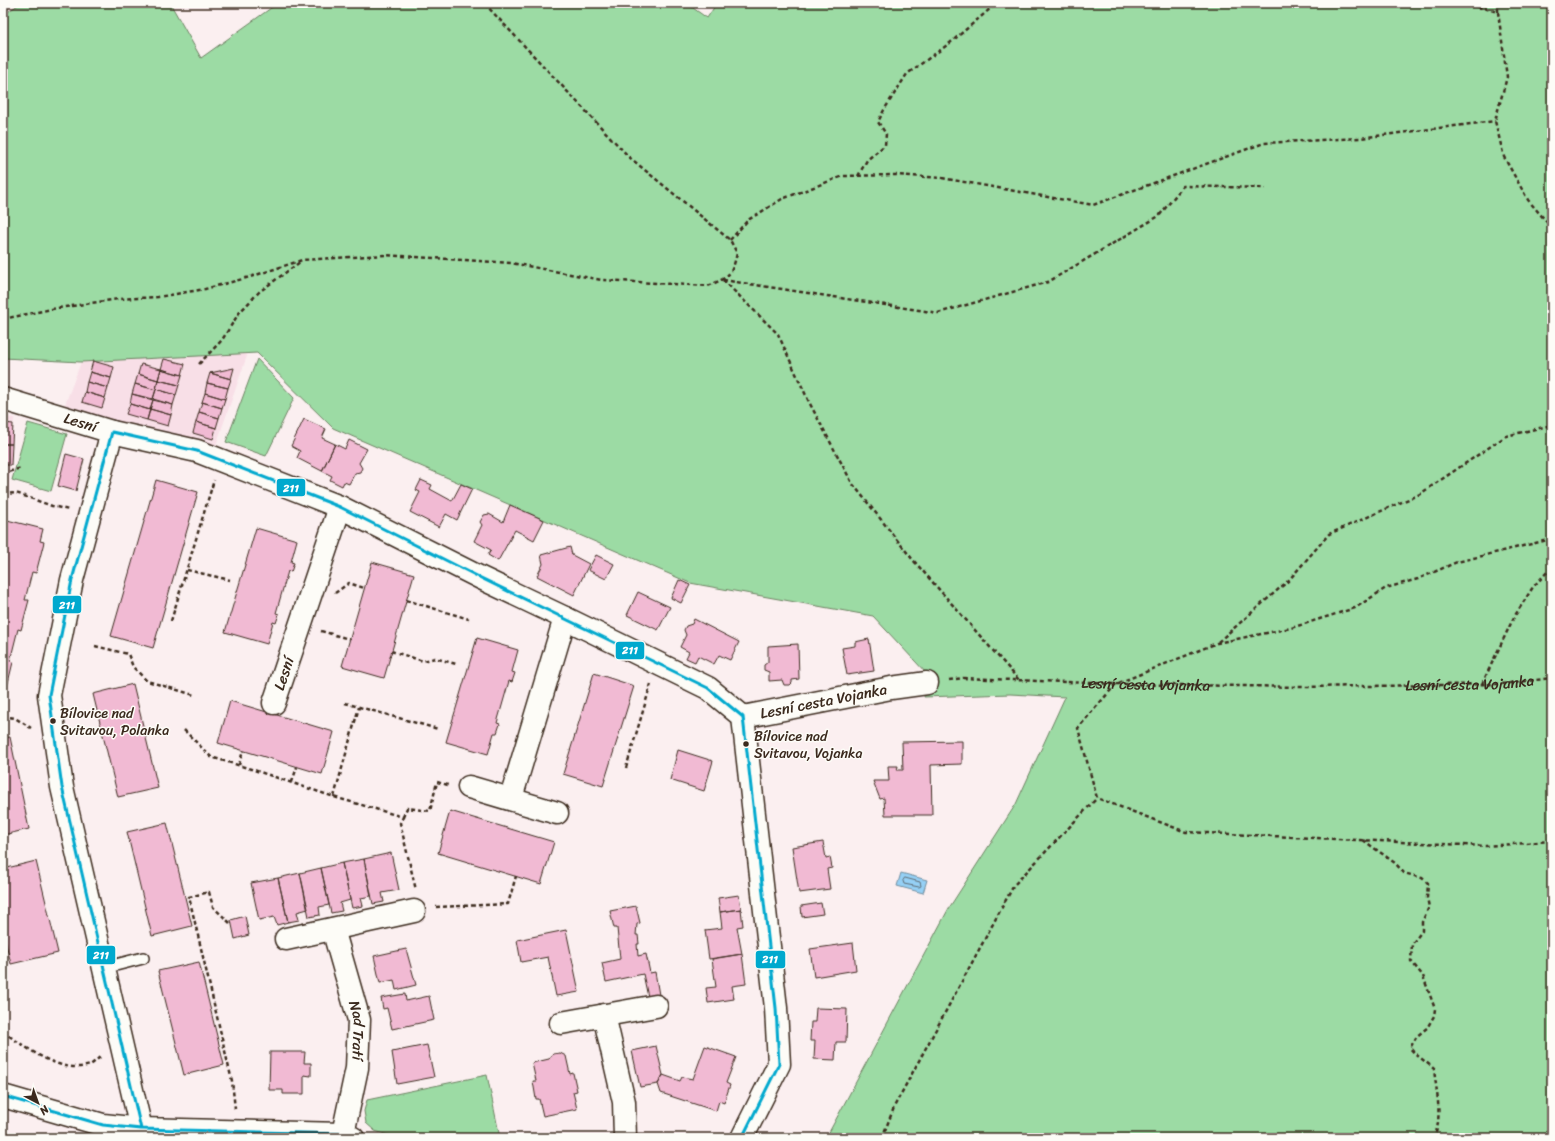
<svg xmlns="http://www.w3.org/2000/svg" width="1555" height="1141" viewBox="0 0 1555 1141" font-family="Sriracha,sans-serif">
<rect width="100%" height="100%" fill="#fbeff0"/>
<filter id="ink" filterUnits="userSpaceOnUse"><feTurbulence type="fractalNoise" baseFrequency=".025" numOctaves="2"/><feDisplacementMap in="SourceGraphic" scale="8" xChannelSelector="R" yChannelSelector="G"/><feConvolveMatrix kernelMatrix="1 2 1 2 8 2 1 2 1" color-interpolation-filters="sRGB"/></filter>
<g filter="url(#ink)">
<!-- built -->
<path fill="#f8dfe7" d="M248,353L215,448L64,407L81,362Z
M3,417L14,418L7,507H3Z"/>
<!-- green -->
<path fill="#9cdba4" stroke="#6c8261" d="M21,3H170L201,58L278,3H686L707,18L717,3H1552V1138H826L949,908L1016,804L1065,697L1010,694L924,697L928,675L873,616L690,583L333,428L257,353L81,362L3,358V15Z
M257,359L294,398L266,456L226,442Z
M28,423L67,434L51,491L12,480Z
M487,1075L500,1138H398L375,1131L366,1123L364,1111L367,1100Z"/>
<!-- water -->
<path fill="#95d0f5" stroke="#718e9f" d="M901,873L927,880L923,893L897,886Z"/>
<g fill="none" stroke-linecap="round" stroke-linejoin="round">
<!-- shore -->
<path stroke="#5f6c74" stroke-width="1" d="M905,878L920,882L921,886L919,887L904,884L903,881Z"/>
</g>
<!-- building -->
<path fill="#f1bad3" stroke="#3b2a1e" d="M164,359L185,364L182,375L161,369Z
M93,361L114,367L111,378L90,372Z
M141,364L161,369L158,380L138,374Z
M234,368L231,379L210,373Z
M161,369L182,375L179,385L158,380Z
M90,372L111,378L108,388L87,382Z
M210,373L231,379L228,388L207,383Z
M138,374L158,380L156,390L135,384Z
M158,380L179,385L176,395L156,389Z
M87,382L108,388L105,398L85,392Z
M207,383L228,388L225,399L205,393Z
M135,384L156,390L153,399L132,394Z
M156,389L176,395L173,405L153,399Z
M85,392L105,398L102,408L82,402Z
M205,393L225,399L222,408L202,402Z
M132,394L153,400L150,410L130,404Z
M153,400L173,405L171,415L150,409Z
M202,402L222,408L219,418L199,412Z
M130,404L150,410L147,420L126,414Z
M150,409L171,415L168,426L147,420Z
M199,412L219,418L216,428L196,422Z
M304,419L326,429L322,438L335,444L322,471L297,458L300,451L291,446Z
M196,422L216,428L213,439L193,433Z
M4,423L13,424L12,444H3Z
M349,440L367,449L359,463L362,468L360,472L355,473L349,484L344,482L342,486L330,480L332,476L322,471L335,444L345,449Z
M3,444H12L11,465H3Z
M66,454L84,459L76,491L58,486Z
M156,480L198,492L153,648L111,636Z
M421,480L432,485L430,489L452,501L461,484L472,489L457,520L446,514L439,527L410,512L420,492L416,490Z
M510,505L544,520L534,540L515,530L498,561L488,555L491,550L474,541L482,525L480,522L484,515L489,514L503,522Z
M3,519L43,529L40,541L44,542L36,573L32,572L25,600H29L21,630L18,629L10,661L13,662L6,691L3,690Z
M256,528L297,540L291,562L294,563L291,572L288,571L276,613L279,614L276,623L273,622L267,644L225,632Z
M570,547L572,555L589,564L574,595L537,576L543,564L541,555Z
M596,555L614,564L606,579L588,570Z
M372,562L414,574L384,678L342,666Z
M679,580L690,585L681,603L671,598Z
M638,592L670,607L658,630L627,615Z
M694,619L739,642L730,660L719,655L714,664L698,656L695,662L686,658L689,652L680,647L686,635L684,630L686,626L692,624Z
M477,638L518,650L512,672L515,673L512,682L509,681L497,723L500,724L497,733H494L488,754L446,742Z
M869,639L874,671L847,675L842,648L855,646V642Z
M798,644L799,679L792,680V683L790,685H784L782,680L769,681V672L764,670V665L768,662V646Z
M594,673L634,686L603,786L563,774Z
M133,684L158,788L118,797L93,694Z
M230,701L334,732L322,774L218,743Z
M10,737L29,829L3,835V738Z
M962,741V764L931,765L932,815H885L884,798L880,799L873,781H889L888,766H898L897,770H903L902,742Z
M678,750L713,761L704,791L670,780Z
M450,811L554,842L541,884L438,853Z
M167,823L192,926L152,936L127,832Z
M823,842L826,858L830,857L832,868L827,869L830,889L799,893L792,847Z
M391,853L399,890L382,893L384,902L373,904L364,859Z
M364,859L371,896L361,898L363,906L352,908L342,863Z
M36,861L58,953L11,964L3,931V869Z
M342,863L350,900L340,903L342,911L331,913L321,868Z
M321,868L329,905L319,907L320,915L309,917L300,873Z
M300,873L308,909L297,912L299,920L288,922L278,878Z
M278,878L288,922L277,925L274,917L259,920L251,883Z
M739,895L741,909L720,912L718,898Z
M821,903L823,914L802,917L801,906Z
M636,906L640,923L637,924L636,935H638L639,944H637L638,956L646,954L650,973L655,972L659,995L648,997L643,974L606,982L602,963L620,959L617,928H614L610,911Z
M741,909L743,926L737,927L742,954L709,959L705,930L722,928L720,912Z
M245,916L249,935L235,939L231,920Z
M566,930L579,992L556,996L548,957L521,962L517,940Z
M853,943L856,970L814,977L810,949Z
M406,949L416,985L396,990L394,980L380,983L374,956Z
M742,954L746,984L732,986L734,999L708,1003L706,988L716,987L712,959Z
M199,962L224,1065L184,1075L158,971Z
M405,994L406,1001L429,996L434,1020L392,1029L387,1008L383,1009L381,998Z
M816,1008L847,1009L846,1042H836L835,1060L814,1059L815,1041H810L811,1022H815Z
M427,1045L434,1077L397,1084L392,1052Z
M656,1046L663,1075L658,1084L640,1087L632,1051Z
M705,1046L736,1057L726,1083L730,1085L724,1103L719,1101L716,1111L661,1093L658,1084L663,1075L680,1081L682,1077L693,1079Z
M270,1052H305L304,1063H311V1076L304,1075V1094H283V1090H269Z
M560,1053L566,1056L570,1074L573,1073L577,1091L573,1092L577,1109L543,1116L539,1099H536L533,1081H536L532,1063L549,1059L553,1054Z"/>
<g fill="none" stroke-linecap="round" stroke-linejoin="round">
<defs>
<path id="service" d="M104,968L143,958"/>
<g id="minor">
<path id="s2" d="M3,399L112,432L197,451L340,507L481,578L565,618L708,688L743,717L776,1008L779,1064L742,1138"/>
<path d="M112,432L72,580L49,695L62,787L141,1129"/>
<path id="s3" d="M274,703L340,507"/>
<path id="s4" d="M743,717L891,688L927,683"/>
<path d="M469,787L557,813"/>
<path d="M511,798L565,618"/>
<path id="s5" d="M333,929L359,1020L357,1068L343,1134"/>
<path d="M286,939L414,911"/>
<path d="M604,1015L624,1102L625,1138"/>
<path d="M561,1023L656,1006"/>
<path d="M3,1096L103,1125L141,1129L343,1134L353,1138"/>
</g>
</defs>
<!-- service casing -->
<use href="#service" stroke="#3b2a1e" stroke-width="14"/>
<!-- minor casing -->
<use href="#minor" stroke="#3b2a1e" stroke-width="25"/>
<!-- path -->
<g stroke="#3b2a1e" stroke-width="2.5" stroke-dasharray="4 3" stroke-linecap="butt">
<path d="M1464,3L1498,12L1507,77L1495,121L1504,157L1528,200L1552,228"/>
<path d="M1498,12V3"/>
<path d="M858,176L867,160L885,145L886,134L878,122L884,110L907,74L950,43L997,3"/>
<path d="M730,240L748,220L782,199L843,176L896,175L942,178L1093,205L1264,143L1360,138L1495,121"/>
<path d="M723,280L938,313L1048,282L1159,216L1183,186L1265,188"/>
<path d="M723,280L778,334L809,402L852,483L913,560L1019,680"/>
<path d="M3,319L52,309L118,299L158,297L205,289L250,277L302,260L385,255L511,263L602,280L708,286C729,277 732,275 737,253L730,240L629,157L484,3"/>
<path d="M199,364L222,340L239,313L259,292L300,262"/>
<path d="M3,475L8,472L21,468"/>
<path d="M3,494L16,493L52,506L69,510"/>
<path d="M1552,539L1457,562L1418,579L1386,588L1355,608L1291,628L1217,643L1116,684L1078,728L1097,798L1186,832L1486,846L1552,841"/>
<path d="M187,570L230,580"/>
<path d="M335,593L349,583L364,588"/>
<path d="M406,600L469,619"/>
<path d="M171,621L214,480"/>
<path d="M321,631L349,639"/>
<path d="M1218,642L1288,581L1329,534L1420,494L1506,436L1552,425"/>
<path d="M95,646L128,654L133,667L147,681L194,695"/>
<path d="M391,651L423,661L435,658L456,664"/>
<path id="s1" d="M949,680L963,678L1116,684L1303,687L1502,684L1552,678"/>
<path d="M1482,684L1514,617L1533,587L1552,567"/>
<path d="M345,703L438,729"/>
<path d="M3,716L15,718L31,728"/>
<path d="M184,730L211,757L251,769L334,797L403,817L400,823L416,890"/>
<path d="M239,765L243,751"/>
<path d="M626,768L651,684"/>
<path d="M292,782L297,767"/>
<path d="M334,797L359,707"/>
<path d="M403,817L407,808L430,811L437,782L448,785"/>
<path d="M1363,840L1395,863L1404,873L1422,878L1428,883L1427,898L1429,907L1422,922V931L1412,944L1411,961L1423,976L1435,1009L1434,1016L1427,1028L1417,1036L1410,1048C1417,1057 1426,1061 1434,1069C1436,1090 1443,1117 1434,1138"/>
<path d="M436,907L508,904L516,876"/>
<path d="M230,923L213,907L209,892L189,897L232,1081L235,1109"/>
<path d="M3,1032C27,1047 59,1075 90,1065C94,1063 98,1058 102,1056"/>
<path d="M882,1138L895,1105L1014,885L1097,798"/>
</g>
<!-- service -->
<use href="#service" stroke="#fdfcf7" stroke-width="11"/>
<!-- minor -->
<use href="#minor" stroke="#fdfcf7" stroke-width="22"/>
<defs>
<path id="bus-1" d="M112,432L197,451L340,507L481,578L708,688L743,717L776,1008L779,1064L742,1138
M112,432L72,580L49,695L62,787L141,1129
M3,1096L103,1125L141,1129L343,1134L353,1138"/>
</defs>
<!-- bus-1 casing -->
<use href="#bus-1" stroke="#fdfcf7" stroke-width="6"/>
<!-- bus-1 -->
<use href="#bus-1" stroke="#00a9ce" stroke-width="3"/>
</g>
</g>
<!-- markers -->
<g fill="#3b2a1e" stroke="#fdfcf7" stroke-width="1.5">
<circle cx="53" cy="721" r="3.5"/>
<circle cx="746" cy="744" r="3.5"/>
</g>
<g text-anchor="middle" stroke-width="3" stroke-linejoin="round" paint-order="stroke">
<!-- bus labels -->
<g font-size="14" fill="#3b2a1e" stroke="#fdfcf7" text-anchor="start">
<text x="60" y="718">Bílovice nad<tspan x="60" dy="17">Svitavou, Polanka</tspan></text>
<text x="754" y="741">Bílovice nad<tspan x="754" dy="17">Svitavou, Vojanka</tspan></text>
</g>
<!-- street labels -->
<g font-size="15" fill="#3b2a1e" stroke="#fdfcf7">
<text dy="5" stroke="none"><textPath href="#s2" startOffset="81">Lesní</textPath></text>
<text dy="5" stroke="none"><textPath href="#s3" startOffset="31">Lesní</textPath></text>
<text dy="5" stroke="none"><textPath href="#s1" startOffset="521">Lesní cesta Vojanka</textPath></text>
<text dy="5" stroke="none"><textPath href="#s1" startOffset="197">Lesní cesta Vojanka</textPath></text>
<text dy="5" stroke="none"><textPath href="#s4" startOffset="82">Lesní cesta Vojanka</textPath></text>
<text dy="5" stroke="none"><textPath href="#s5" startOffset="105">Nad Tratí</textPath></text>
</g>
</g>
<g stroke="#fdfcf7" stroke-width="1.5">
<rect x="276" y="478" width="30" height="19" rx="4" fill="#00a9ce"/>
<rect x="52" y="595" width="30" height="19" rx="4" fill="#00a9ce"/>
<rect x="615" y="641" width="30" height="19" rx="4" fill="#00a9ce"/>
<rect x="86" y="945" width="30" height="20" rx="4" fill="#00a9ce"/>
<rect x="755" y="950" width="31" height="19" rx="4" fill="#00a9ce"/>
</g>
<g font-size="11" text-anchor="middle" font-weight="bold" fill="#fff">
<text x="291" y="492">211</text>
<text x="67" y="609">211</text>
<text x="630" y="654">211</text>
<text x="101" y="959">211</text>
<text x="770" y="963">211</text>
</g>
<!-- margin -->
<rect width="1555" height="1141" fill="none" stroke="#fdfcf7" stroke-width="16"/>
<rect x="8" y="8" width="1539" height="1125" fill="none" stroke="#3b2a1e" stroke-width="1.5" filter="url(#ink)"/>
<!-- north arrow -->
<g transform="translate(38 1103) rotate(139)" stroke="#fdfcf7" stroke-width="3" paint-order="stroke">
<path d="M0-3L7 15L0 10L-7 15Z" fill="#3b2a1e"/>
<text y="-6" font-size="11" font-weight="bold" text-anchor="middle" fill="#3b2a1e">N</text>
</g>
</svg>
